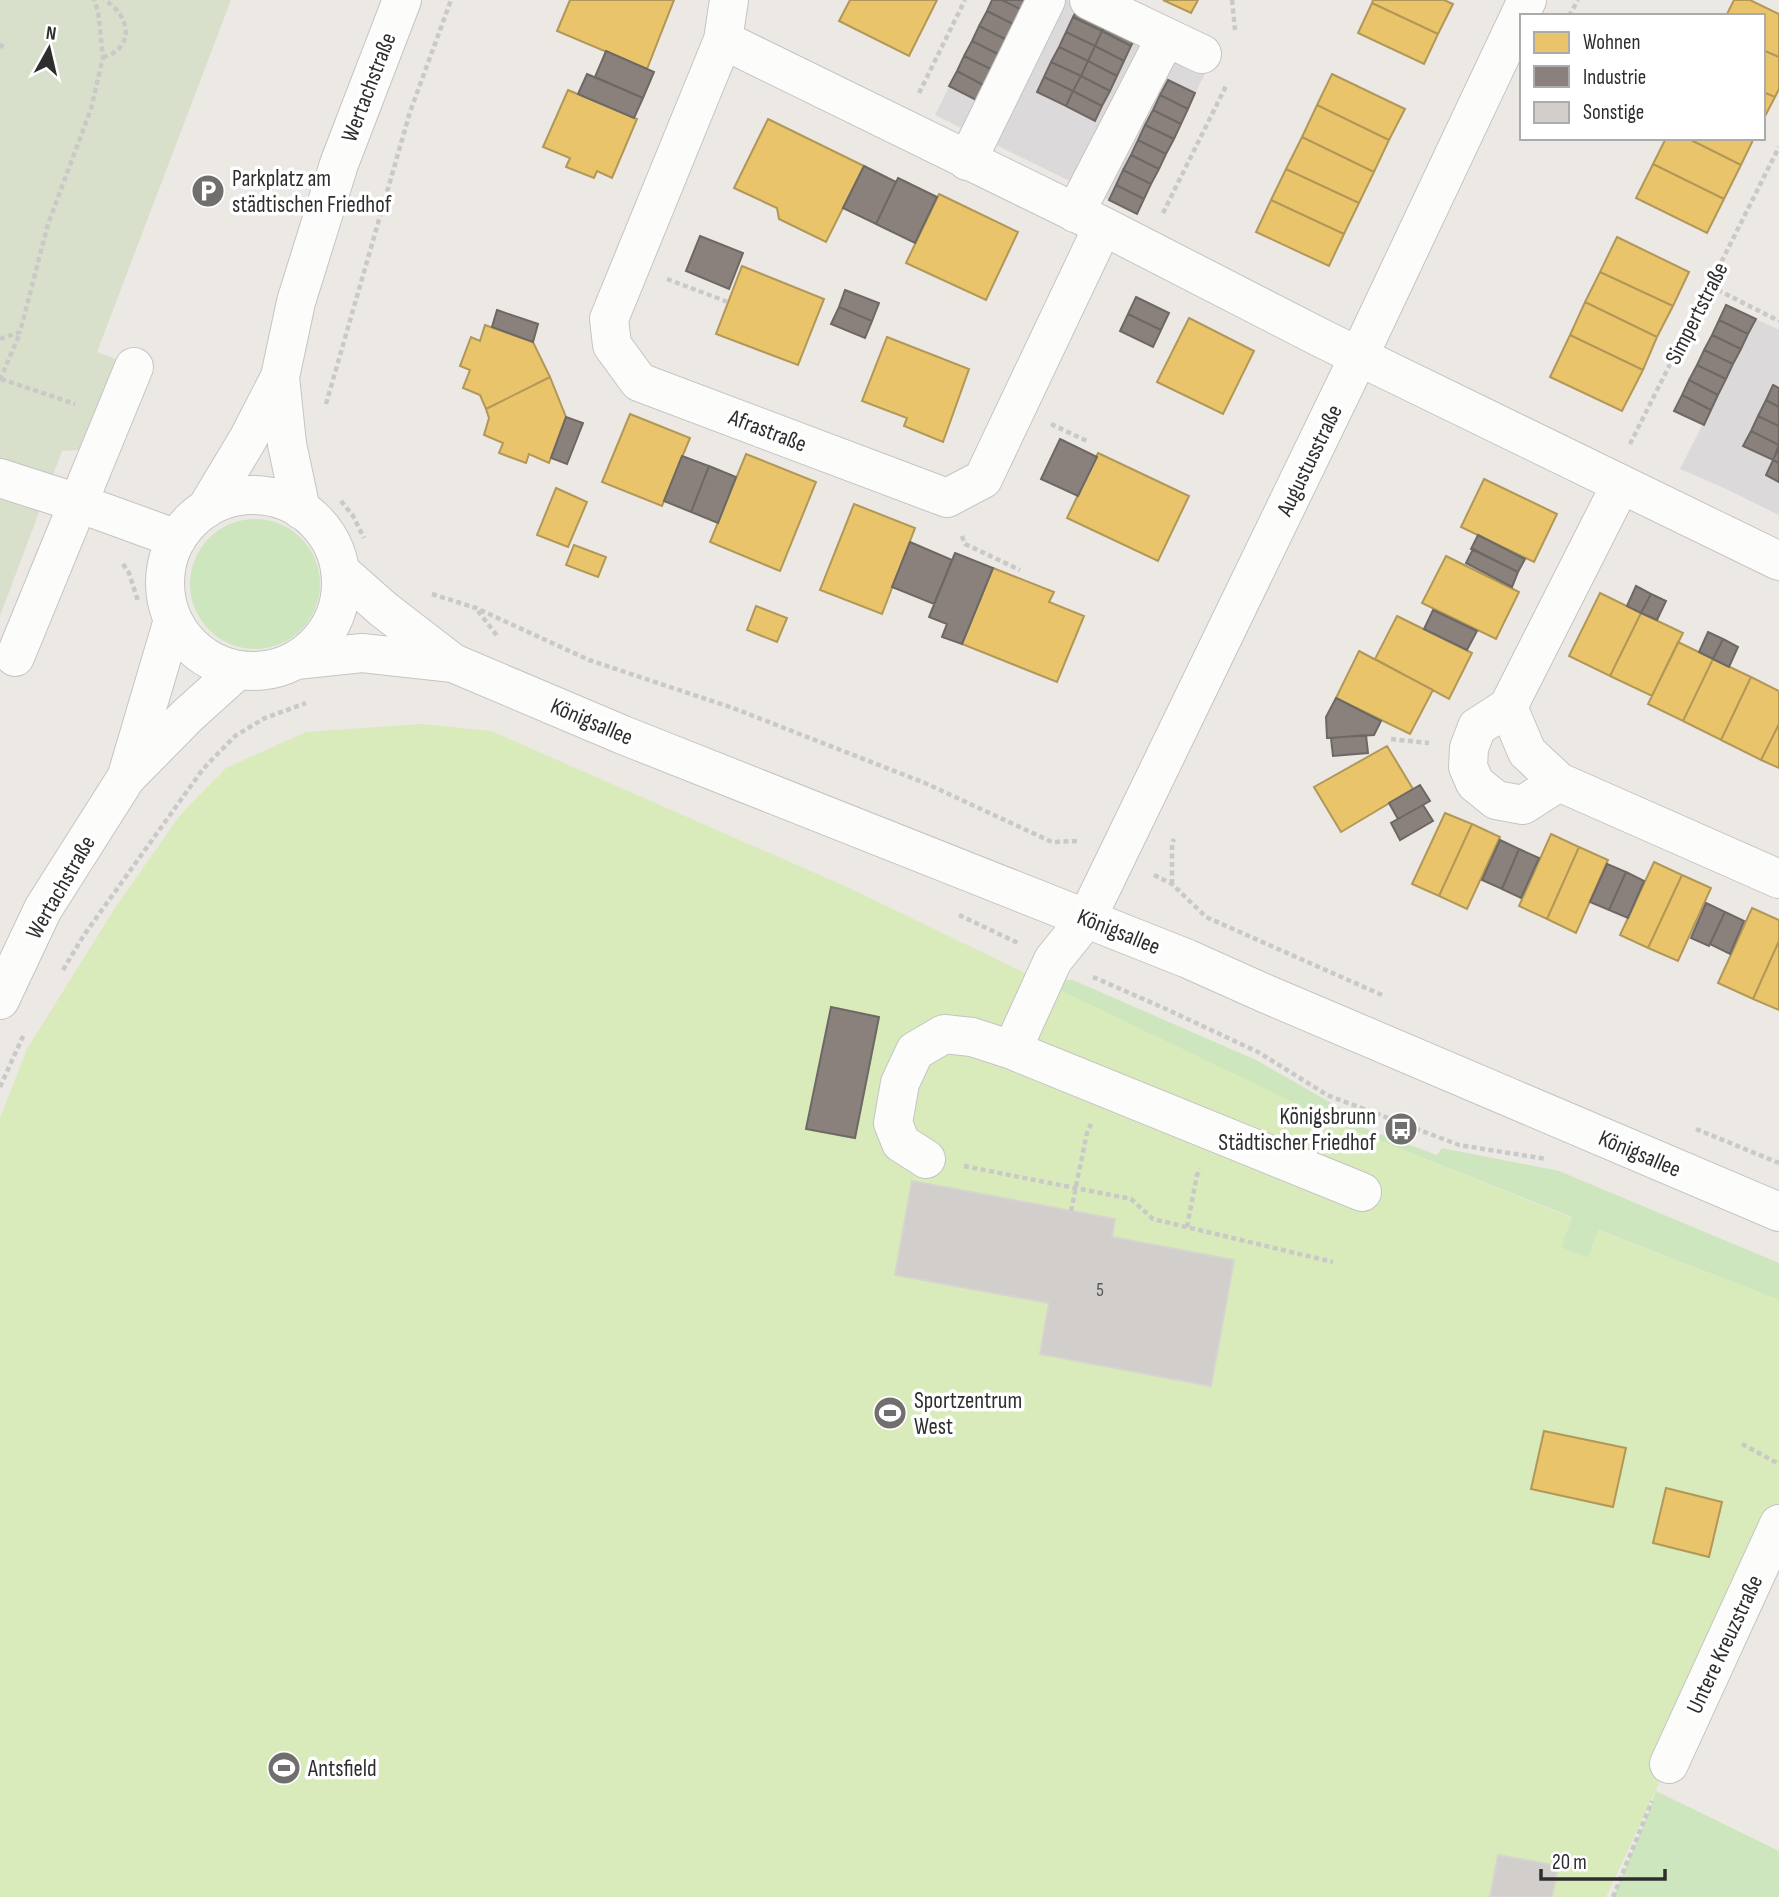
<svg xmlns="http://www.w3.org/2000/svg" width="1779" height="1897" viewBox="0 0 1779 1897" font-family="'Sofia Sans Condensed',sans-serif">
<rect width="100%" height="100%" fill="#ece8e4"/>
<!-- industrial -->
<path fill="#dcd9db" d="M992,0H1080L1211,61L1137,214L935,115Z
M1756,319L1779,330V515L1724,488L1680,469Z"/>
<!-- green -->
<path fill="#cee6be" d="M190 584a65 65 0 1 1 130 0a65 65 0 1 1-130 0Z
M1065,980H1073L1256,1060L1354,1116L1351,1123L1437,1155L1442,1148L1559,1171L1779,1263V1300L1599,1230L1588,1258L1560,1247L1572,1217L1047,1009Z
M1656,1791L1779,1851V1897H1613L1648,1814Z"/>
<!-- cemetery -->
<path fill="#d8e0cc" d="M0,0H231L97,352L123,362L89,449L62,451L0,616Z"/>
<!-- pitch -->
<path fill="#d9eabb" d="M421,724L491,731L847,887L1336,1123L1572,1218L1561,1247L1588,1258L1598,1230L1779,1300V1525L1606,1897H0V1118L27,1049L117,905L181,814L226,768L306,732Z"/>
<!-- homes -->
<path fill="#e9c46a" stroke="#b19758" stroke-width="2" d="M570,0H674L647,69L557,31Z
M850,0H937L909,56L839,21Z
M1163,0H1198L1191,13Z
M1373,0H1444L1453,4L1438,34L1372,3Z
M1734,0H1750L1779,14V57L1763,50V16H1726Z
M1372,3L1438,34L1424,64L1358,33Z
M1763,50L1779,57V89L1775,97L1763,92Z
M1332,74L1405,109L1389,140L1317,105Z
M568,90L637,119L612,178L597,171L594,178L566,167L570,158L543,147Z
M1763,92L1775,97L1763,120Z
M1317,105L1389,140L1374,172L1302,137Z
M768,119L864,166L826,242L779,219L777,208L734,188Z
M1302,137L1374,172L1359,203L1286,169Z
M1666,138H1687L1741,165L1724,199L1653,164Z
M1687,138H1754L1741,165Z
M1653,164L1724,199L1707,233L1636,198Z
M1286,169L1359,203L1344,234L1271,200Z
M939,194L1018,232L986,300L906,263Z
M1271,200L1344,234L1329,266L1256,232Z
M1617,237L1689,272L1673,306L1600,272Z
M742,266L824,299L798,365L716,334Z
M1600,272L1673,306L1657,337L1585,302Z
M1585,302L1657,337L1643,370L1570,335Z
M1189,318L1254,351L1223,414L1157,382Z
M485,325L533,342L550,377L486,409L480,395L463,388L470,370L460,366L471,337L480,341Z
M1570,335L1643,370L1622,411L1550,377Z
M887,337L969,369L943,442L904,426L907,418L862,401Z
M550,377L566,417L549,463L529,454L526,463L499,453L503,443L484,435L489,418L486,409Z
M630,414L690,438L662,506L602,482Z
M1098,453L1189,496L1158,561L1067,518Z
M746,454L816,482L780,571L710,542Z
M1484,479L1557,514L1534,562L1461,527Z
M556,488L587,502L568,547L537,535Z
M854,504L915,528L882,614L820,590Z
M574,545L606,557L598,577L566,565Z
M1446,556L1519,592L1496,639L1422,603Z
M993,568L1054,592L1049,602L1084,616L1057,682L962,644Z
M1600,593L1641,613L1610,676L1569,656Z
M756,606L787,618L777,642L747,630Z
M1641,613L1683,633L1652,696L1610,676Z
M1397,616L1472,653L1449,699L1375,659Z
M1678,642L1713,659L1683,721L1648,704Z
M1359,651L1433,690L1410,734L1336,698Z
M1713,659L1751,677L1721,740L1683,721Z
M1751,677L1779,691V724L1761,760L1721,740Z
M1779,724V768L1761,760Z
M1387,746L1413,789L1341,832L1314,787Z
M1445,813L1472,824L1439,896L1412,884Z
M1472,824L1500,837L1467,909L1439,896Z
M1551,834L1579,847L1547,919L1519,906Z
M1579,847L1608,860L1576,933L1547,919Z
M1654,862L1682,875L1648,948L1620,935Z
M1682,875L1711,888L1678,961L1648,948Z
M1752,908L1779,920V941L1753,999L1718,983Z
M1779,941V1010L1753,999Z
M1544,1431L1626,1448L1613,1507L1531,1489Z
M1666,1488L1722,1502L1709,1557L1653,1543Z"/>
<!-- industry -->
<path fill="#8a817c" stroke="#6e6865" stroke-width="2" d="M992,0H1002L1022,10L1015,25L987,11Z
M1002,0H1027L1022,10Z
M1081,3L1110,16L1102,31L1073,17Z
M987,11L1015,25L1007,40L979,26Z
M1110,16L1139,31L1131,46L1102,31Z
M1073,17L1102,31L1095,46L1066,32Z
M979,26L1007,40L1000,55L972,41Z
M1102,31L1131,46L1124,61L1095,46Z
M1066,32L1095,46L1088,61L1059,47Z
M972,41L1000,55L993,70L964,56Z
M1095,46L1124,61L1117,76L1088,61Z
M1059,47L1088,61L1081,76L1051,62Z
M606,51L654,72L643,98L595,77Z
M964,56L993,70L985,86L957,71Z
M1088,61L1117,76L1110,91L1081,76Z
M1051,62L1081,76L1073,91L1044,77Z
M957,71L985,86L978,101L949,86Z
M587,74L643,98L634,118L578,94Z
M1081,76L1110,91L1102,106L1073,91Z
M1044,77L1073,91L1066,106L1037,92Z
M1168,80L1195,93L1188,109L1160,95Z
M1073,91L1102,106L1095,121L1066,106Z
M1160,95L1188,109L1181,124L1153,110Z
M1153,110L1181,124L1174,139L1145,125Z
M1145,125L1174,139L1166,154L1138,140Z
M1138,140L1166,154L1159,169L1131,155Z
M1131,155L1159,169L1151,184L1123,170Z
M864,166L896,182L876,224L843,208Z
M1123,170L1151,184L1144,199L1116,185Z
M898,178L937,197L915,243L876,224Z
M1116,185L1144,199L1137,214L1109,200Z
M700,236L743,253L729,289L686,271Z
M845,290L879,303L872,321L839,307Z
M1136,297L1169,313L1161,330L1128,314Z
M1726,305L1756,319L1748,334L1719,320Z
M839,307L872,321L865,338L831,324Z
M497,310L538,324L533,342L492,327Z
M1128,314L1161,330L1153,347L1120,331Z
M1719,320L1748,334L1741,349L1712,335Z
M1712,335L1741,349L1733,364L1704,350Z
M1704,350L1733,364L1726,379L1697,365Z
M1697,365L1726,379L1718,395L1689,380Z
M1689,380L1718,395L1711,410L1682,395Z
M1773,385L1779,388V407L1766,400Z
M1682,395L1711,410L1704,425L1674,411Z
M1766,400L1779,407V426L1758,416Z
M1758,416L1779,426V445L1751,431Z
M566,417L583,423L567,464L551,458Z
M1751,431L1779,445L1773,460L1743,446Z
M1060,439L1097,457L1078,496L1041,479Z
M1779,448V463L1773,460Z
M682,456L709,466L691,512L664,501Z
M1773,460L1779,463V482L1766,475Z
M709,466L736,477L718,523L691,512Z
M1478,535L1525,559L1518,572L1471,549Z
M910,542L952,560L934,604L892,587Z
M1473,549L1518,572L1512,587L1466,563Z
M955,553L993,568L962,644L942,637L947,624L929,617Z
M1636,586L1651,594L1641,613L1627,606Z
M1651,594L1666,601L1657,620L1641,613Z
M1433,610L1477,631L1467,650L1424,629Z
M1708,632L1723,639L1713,659L1699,652Z
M1723,639L1738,647L1729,667L1713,659Z
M1336,698L1381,721L1374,735L1327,738L1326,717Z
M1366,735L1368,753L1333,756L1331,738Z
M1420,785L1430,801L1398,819L1389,803Z
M1423,805L1433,821L1400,840L1391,823Z
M1500,840L1519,849L1502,889L1482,880Z
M1519,849L1539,858L1521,898L1502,889Z
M1607,864L1626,872L1609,910L1590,902Z
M1626,872L1644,881L1628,918L1609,910Z
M1706,903L1725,912L1709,946L1691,938Z
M1725,912L1744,921L1730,954L1710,944Z
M831,1007L879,1017L855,1138L806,1129Z"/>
<!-- building -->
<path fill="#d1cecb" stroke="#d7d4d0" stroke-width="2" d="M912,1181L1115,1219L1112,1237L1234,1260L1211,1386L1040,1354L1049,1303L895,1275Z
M1498,1855L1558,1866L1552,1897H1490Z"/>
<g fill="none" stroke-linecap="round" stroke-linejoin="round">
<defs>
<path id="minor" d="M729,0L723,40L1103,226L1323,339L1779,561
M1089,0L1166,37
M723,40L609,319L612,345L639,382L947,498L983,479L1103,226
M967,161L1046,0
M1075,213L1166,37L1202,54
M280,377L287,444L301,510
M0,478L78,503L177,539
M165 583a88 88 0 1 1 176 0a88 88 0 1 1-176 0Z
M206,509L248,439L280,377L296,302L339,164L402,0
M340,571L383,609L453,663L623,735L1188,959L1264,993L1779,1212
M15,657L134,367
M296,660L362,653L453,663
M1508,707L1621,484
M128,772L173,620
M1559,782L1523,805L1496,800L1475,783L1468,767L1469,748L1477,727L1508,707L1527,752L1559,782L1779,879
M0,1000L43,909L126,778L187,716L238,670
M1012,1050L1053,960L1087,918L1359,356L1527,0
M926,1159L901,1143L893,1123L900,1083L915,1051L944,1034L972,1037L1012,1050L1362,1192
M1669,1764L1779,1524"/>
</defs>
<!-- minor casing -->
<use href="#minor" stroke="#c5c4c5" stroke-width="40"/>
<!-- path -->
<path stroke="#c9c9c8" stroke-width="4.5" stroke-dasharray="5 3.5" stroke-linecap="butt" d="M1232,0L1235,30
M1569,16L1578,0
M0,48L5,41
M103,57C136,49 130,14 104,0
M919,93L965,0
M1163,213L1226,86
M667,279L728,302
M1710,286L1779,321
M0,339L20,332L48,224L91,109L103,57L98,11L94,0
M1,379L75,404
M0,380L20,333
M326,404L410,112L451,0
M1051,424L1089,442
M1630,444L1779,147
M341,501L353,516L364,538
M962,536L965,544L1020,570
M123,564L129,573L138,601
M432,594L476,608L589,660L733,708L925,783L1052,842L1078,841
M478,611L498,637
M1391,739L1429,743
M1154,875L1172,884L1206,917L1382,995
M1172,884V843L1174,839
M959,915L1018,943
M63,970L84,935L203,769L235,736L265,718L306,703
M1093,977L1166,1009L1258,1052L1327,1095L1459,1145L1546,1159
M0,1087L24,1034
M1696,1129L1779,1163
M964,1166L1131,1199L1153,1219L1333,1262
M1071,1211L1087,1133L1091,1124
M1187,1227L1197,1175L1200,1169
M1742,1444L1779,1464
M1613,1897L1652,1801"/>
<!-- minor -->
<use href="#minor" stroke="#fcfcfb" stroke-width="38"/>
</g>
<!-- icons -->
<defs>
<symbol id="parking-disc" viewBox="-11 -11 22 22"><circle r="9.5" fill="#706f6e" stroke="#fff"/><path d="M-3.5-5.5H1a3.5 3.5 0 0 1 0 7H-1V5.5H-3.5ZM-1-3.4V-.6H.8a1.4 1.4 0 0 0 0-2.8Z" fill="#fff"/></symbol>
<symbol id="bus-disc" viewBox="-11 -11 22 22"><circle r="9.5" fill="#706f6e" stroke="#fff"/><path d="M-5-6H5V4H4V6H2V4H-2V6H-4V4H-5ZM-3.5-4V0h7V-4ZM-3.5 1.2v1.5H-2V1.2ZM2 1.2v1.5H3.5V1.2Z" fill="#fff"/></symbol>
<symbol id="stadium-disc" viewBox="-11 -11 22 22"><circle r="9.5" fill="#706f6e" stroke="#fff"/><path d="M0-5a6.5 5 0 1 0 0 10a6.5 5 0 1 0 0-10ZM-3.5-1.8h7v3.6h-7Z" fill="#fff"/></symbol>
</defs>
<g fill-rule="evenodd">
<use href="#parking-disc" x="189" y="172" width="38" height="38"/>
<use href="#bus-disc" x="1382" y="1110" width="38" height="38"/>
<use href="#stadium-disc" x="871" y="1394" width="38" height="38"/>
<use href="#stadium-disc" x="265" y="1749" width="38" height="38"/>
</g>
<g text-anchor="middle" stroke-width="7" stroke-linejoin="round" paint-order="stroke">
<!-- number labels -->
<g font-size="19" fill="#585857">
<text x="1100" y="1296">5</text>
</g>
<!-- street labels -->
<g font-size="23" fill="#2e2e2e" stroke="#fff">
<text transform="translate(368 87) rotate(-69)" y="8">Wertachstraße</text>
<text transform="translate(1696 313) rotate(-63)" y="8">Simpertstraße</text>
<text transform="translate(768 430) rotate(21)" y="8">Afrastraße</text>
<text transform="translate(1309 460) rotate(-64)" y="8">Augustusstraße</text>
<text transform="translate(592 721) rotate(23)" y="8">Königsallee</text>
<text transform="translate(60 887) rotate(-60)" y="8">Wertachstraße</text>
<text transform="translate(1119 931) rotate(22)" y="8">Königsallee</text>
<text transform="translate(1640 1153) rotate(23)" y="8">Königsallee</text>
<text transform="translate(1724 1644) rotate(-65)" y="8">Untere Kreuzstraße</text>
</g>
<!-- poi labels -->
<g font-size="23" fill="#2e2e2e" stroke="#fff" text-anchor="start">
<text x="232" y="186">Parkplatz am<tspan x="232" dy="26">städtischen Friedhof</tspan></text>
<text x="1376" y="1124" text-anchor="end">Königsbrunn<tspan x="1376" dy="26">Städtischer Friedhof</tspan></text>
<text x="914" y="1408">Sportzentrum<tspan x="914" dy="26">West</tspan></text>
<text x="308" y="1776">Antsfield</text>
</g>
</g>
<!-- legend -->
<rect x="1520" y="14" width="245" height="126" fill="#ffffff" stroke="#ababab" stroke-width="2"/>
<rect x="1534" y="32" width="35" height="21" fill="#e9c46a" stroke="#ababab" stroke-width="2"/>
<text x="1583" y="49" font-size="21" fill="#2e2e2e">Wohnen</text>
<rect x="1534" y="66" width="35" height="21" fill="#8a817c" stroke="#ababab" stroke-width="2"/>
<text x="1583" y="84" font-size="21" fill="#2e2e2e">Industrie</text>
<rect x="1534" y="102" width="35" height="21" fill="#d1cecb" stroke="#ababab" stroke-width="2"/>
<text x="1583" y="119" font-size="21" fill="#2e2e2e">Sonstige</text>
<!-- north arrow -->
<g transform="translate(49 49) rotate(8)" stroke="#ffffff" stroke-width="5" paint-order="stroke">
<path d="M0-5L12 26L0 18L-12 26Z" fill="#2e2e2e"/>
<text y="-10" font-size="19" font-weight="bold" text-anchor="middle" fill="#2e2e2e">N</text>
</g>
<!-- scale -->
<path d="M1541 1869v10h124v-10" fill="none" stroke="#2e2e2e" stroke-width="3.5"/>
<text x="1552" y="1869" font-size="21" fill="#2e2e2e" stroke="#ffffff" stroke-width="5" paint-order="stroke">20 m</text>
</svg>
